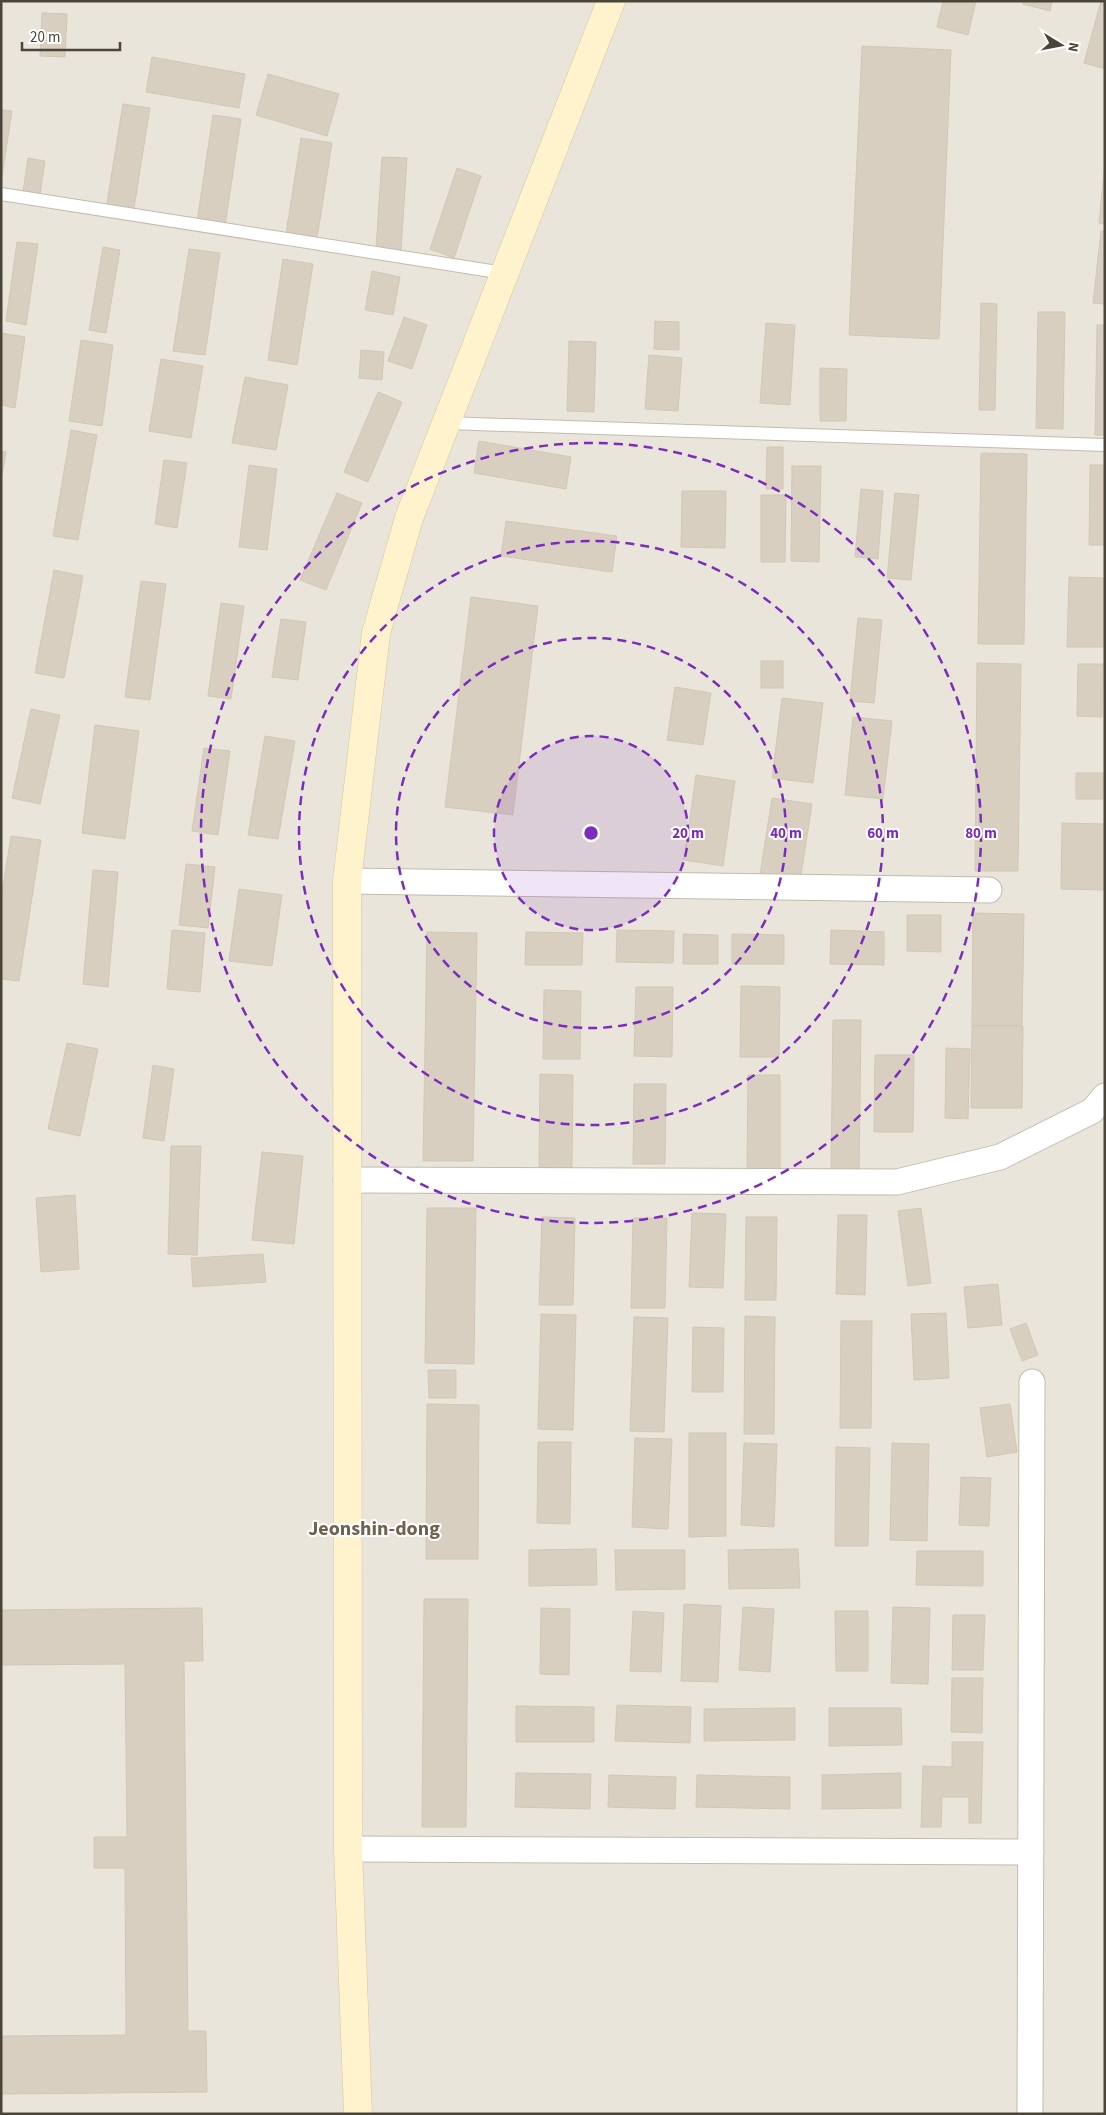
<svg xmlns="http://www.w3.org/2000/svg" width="1106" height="2115" viewBox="0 0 1106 2115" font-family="'Source Sans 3',sans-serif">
<rect width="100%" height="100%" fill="#f6f3ec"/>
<!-- residential -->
<path fill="#eae5da" d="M1,1H1105V2114H1Z"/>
<!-- building -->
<path fill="#d8cfc1" stroke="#d3c7b4" d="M943,1H976L968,35L937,27Z
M1023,1H1052L1050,11L1023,4Z
M1101,1H1105V69L1084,63Z
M42,13L67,14L65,57L40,56Z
M862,46L951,50L939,339L849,335Z
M152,57L245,74L239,108L146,92Z
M268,74L339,94L327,136L256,115Z
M123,104L150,108L132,220L105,215Z
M1,110L12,111L1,183Z
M213,115L241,119L225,226L197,222Z
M301,138L332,143L316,245L285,240Z
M382,157L407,158L401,250L376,249Z
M28,158L45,161L39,201L22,199Z
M1105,163V224L1099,223Z
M457,168L481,176L454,258L430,249Z
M1101,231L1105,232V304L1093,303Z
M17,242L38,244L26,325L6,321Z
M103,247L120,250L106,333L89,330Z
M189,249L220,253L205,355L173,351Z
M283,259L313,264L297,365L268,360Z
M372,271L400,277L393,315L365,310Z
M981,303L997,304L995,410H979Z
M1038,312H1065L1063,429L1036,428Z
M404,317L427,325L412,369L388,361Z
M655,321L679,322V350L654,349Z
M766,323L795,325L790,405L760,403Z
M1097,325H1105V435H1095Z
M1,333L25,337L15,408L1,405Z
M81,340L113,345L102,426L69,421Z
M569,341L596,342L594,412L567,411Z
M361,350L384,352L382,380L359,378Z
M649,355L682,358L678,411L645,409Z
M161,359L203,366L191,438L149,431Z
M820,368L847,369L846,421H820Z
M245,377L288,385L276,450L232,443Z
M378,392L402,402L368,482L344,472Z
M71,430L97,435L78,540L53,536Z
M479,441L571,457L566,489L474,473Z
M767,447H783V489H766Z
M1,451L6,452L1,481Z
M981,453L1027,454L1024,644H978Z
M164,460L187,463L177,528L155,524Z
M249,465L277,469L267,550L239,547Z
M1090,465H1105V545H1089Z
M792,466H821L819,562L791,561Z
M861,489L883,491L878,559L855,557Z
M682,491H726L725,548L681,547Z
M337,493L362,503L326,590L300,580Z
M895,493L919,495L911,580L887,578Z
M761,495H786L785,562H761Z
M506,521L617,536L612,572L501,556Z
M54,570L83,576L64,678L35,673Z
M1069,577L1105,578V647H1067Z
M141,581L166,584L150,700L125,697Z
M471,597L538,606L513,815L445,807Z
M221,603L244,606L231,699L208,696Z
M858,618L882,620L874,703L850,701Z
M281,619L306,622L298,680L272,677Z
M761,661H783V688H761Z
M977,663L1021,664L1018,871H975Z
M1078,664H1103L1102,717L1077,716Z
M675,687L711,693L703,745L667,740Z
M782,698L823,703L813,783L772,778Z
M31,709L60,715L40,804L12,798Z
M853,717L892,721L883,799L845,795Z
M95,725L139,731L125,839L82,833Z
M265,736L295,741L278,839L248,835Z
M204,748L230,751L218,835L192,831Z
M1076,773H1103V799H1076Z
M696,775L735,781L723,866L684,860Z
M772,798L812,804L800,881L760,875Z
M1062,823L1105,824V890L1061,889Z
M11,836L41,840L19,981L1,979V899Z
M186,864L215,867L208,928L179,925Z
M93,870L118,872L108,987L83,984Z
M239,889L282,895L272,966L229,961Z
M973,913L1024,914L1022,1026H972Z
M907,915H941V952L907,951Z
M172,930L205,933L200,992L167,989Z
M617,930L674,931L673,963L616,962Z
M831,930L884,932V965L830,964Z
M427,932L477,933L473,1161H423Z
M526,932L583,933L582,965H525Z
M683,934L718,935V964H683Z
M732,934L784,935V964H732Z
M741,986L780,987L779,1057H740Z
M636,987H673L672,1057L634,1056Z
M544,990L581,991L580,1059H543Z
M833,1020H861L859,1174H831Z
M972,1026H1023L1022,1108H971Z
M67,1043L98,1049L80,1136L48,1129Z
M946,1048L970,1049L968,1119L945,1118Z
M875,1055H914L913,1132H874Z
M153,1065L174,1069L164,1141L143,1138Z
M540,1074L573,1075L572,1169L539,1168Z
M748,1075H780V1171L747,1170Z
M634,1084H666L665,1164H633Z
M171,1146H201L197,1255L168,1254Z
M262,1152L303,1156L294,1244L252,1240Z
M75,1195L79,1269L41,1272L36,1198Z
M427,1208H476L474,1364L425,1363Z
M921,1208L931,1283L908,1286L898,1211Z
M692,1213L726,1214L723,1288L689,1287Z
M838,1215H867L865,1295L836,1294Z
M542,1217L575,1218L573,1305H539Z
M746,1217H777L776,1300H745Z
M633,1218H667L665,1308H631Z
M263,1254L266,1282L193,1287L191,1258Z
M998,1284L1002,1325L968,1328L964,1287Z
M946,1313L949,1378L914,1380L911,1314Z
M541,1314L576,1315L573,1430L538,1429Z
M745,1316L775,1317L774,1434H744Z
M634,1317L668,1318L664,1432L630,1431Z
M841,1321H872L871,1428H840Z
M1026,1323L1038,1355L1022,1361L1010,1329Z
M693,1327L724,1328L723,1392H692Z
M428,1370H456V1398H429Z
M427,1404L479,1405L478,1559H426Z
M1010,1404L1017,1452L987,1457L980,1408Z
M689,1433H726V1536L689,1537Z
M635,1438L672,1439L668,1529L632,1527Z
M538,1442H571L570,1524L537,1523Z
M744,1443L777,1444L774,1527L741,1525Z
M892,1443L929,1444L927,1541L890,1540Z
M836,1447L870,1448L868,1546H835Z
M961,1477L991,1478L989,1526L959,1525Z
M596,1549L597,1585L529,1586V1550Z
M798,1549L800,1588L729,1589L728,1550Z
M615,1550H685V1589L616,1590Z
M917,1551H983V1586L916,1585Z
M424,1599H468L466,1827H422Z
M684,1604L721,1606L718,1682L681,1681Z
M743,1607L774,1609L770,1672L739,1670Z
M893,1607L930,1608L928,1684L891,1683Z
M202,1608L203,1661H184L188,2031H206L207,2092L1,2094V2036L126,2035L125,1868H94V1837H127L125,1664L1,1665V1610Z
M541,1608L570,1609L569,1675L540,1674Z
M633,1611L664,1613L661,1672L630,1671Z
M835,1611H868V1671H836Z
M953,1615H985L983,1670H952Z
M952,1678H983L982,1733L951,1732Z
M617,1705L691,1707L690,1743L615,1741Z
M516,1706L594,1707V1742H516Z
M795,1708V1740L704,1741V1709Z
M829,1708H901L902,1745L829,1746Z
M952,1742H983L981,1823H969V1797H942L941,1827H921L923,1766L952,1767Z
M516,1773L591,1774L590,1809L515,1807Z
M901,1773V1808L822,1809V1775Z
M609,1775L676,1777L675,1809L608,1807Z
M697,1775L790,1777V1809L696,1807Z"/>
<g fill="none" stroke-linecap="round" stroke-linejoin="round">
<defs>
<path id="lane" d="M1,194L504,273
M446,423L1105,445"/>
<path id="street" d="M347,881L989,890
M346,1180L897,1182L1000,1157L1092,1111L1105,1096
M348,1849L1031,1852
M1030,2114L1032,1382"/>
<path id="secondary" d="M358,2114L348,1849L347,881L376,633L409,518L611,1"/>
</defs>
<!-- lane casing -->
<use href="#lane" stroke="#c2bbae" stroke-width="14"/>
<!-- street casing -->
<use href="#street" stroke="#c2bbae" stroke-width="27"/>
<!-- secondary casing -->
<use href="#secondary" stroke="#d6c79b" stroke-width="29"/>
<!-- lane -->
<use href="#lane" stroke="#fff" stroke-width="12"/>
<!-- street -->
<use href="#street" stroke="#fff" stroke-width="25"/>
<!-- secondary -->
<use href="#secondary" stroke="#fff3cd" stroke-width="28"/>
</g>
<!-- distance rings -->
<circle cx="591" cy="833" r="97" fill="#7b2cbf" fill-opacity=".12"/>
<g fill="none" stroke="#7b2cbf" stroke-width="2.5" stroke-dasharray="9 6">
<circle cx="591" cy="833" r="97"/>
<circle cx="591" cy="833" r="195"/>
<circle cx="591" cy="833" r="292"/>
<circle cx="591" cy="833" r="390"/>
</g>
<g text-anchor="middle" stroke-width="4" stroke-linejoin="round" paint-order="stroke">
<!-- quarter labels -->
<g font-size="20" font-weight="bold" fill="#6e6250" stroke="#fff">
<text x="374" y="1535">Jeonshin-dong</text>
</g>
</g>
<circle cx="591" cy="833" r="8" fill="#7b2cbf" stroke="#fff" stroke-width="2.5"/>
<g font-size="15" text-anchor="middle" font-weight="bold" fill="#7b2cbf" stroke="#fff" stroke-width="4" stroke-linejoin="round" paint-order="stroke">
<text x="688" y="838">20 m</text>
<text x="786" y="838">40 m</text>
<text x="883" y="838">60 m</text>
<text x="981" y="838">80 m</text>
</g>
<!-- border -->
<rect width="1106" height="2115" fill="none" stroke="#4b4439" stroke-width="5"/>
<!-- north arrow -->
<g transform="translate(1061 45) rotate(100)" stroke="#ffffff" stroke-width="4" paint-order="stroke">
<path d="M0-4L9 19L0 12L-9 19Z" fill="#4b4439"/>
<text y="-8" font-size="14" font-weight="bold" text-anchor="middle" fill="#4b4439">N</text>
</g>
<!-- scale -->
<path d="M22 42v8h98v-8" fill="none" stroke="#4b4439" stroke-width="2.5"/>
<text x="30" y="42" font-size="15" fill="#4b4439" stroke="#ffffff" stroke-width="4" paint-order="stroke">20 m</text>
</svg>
